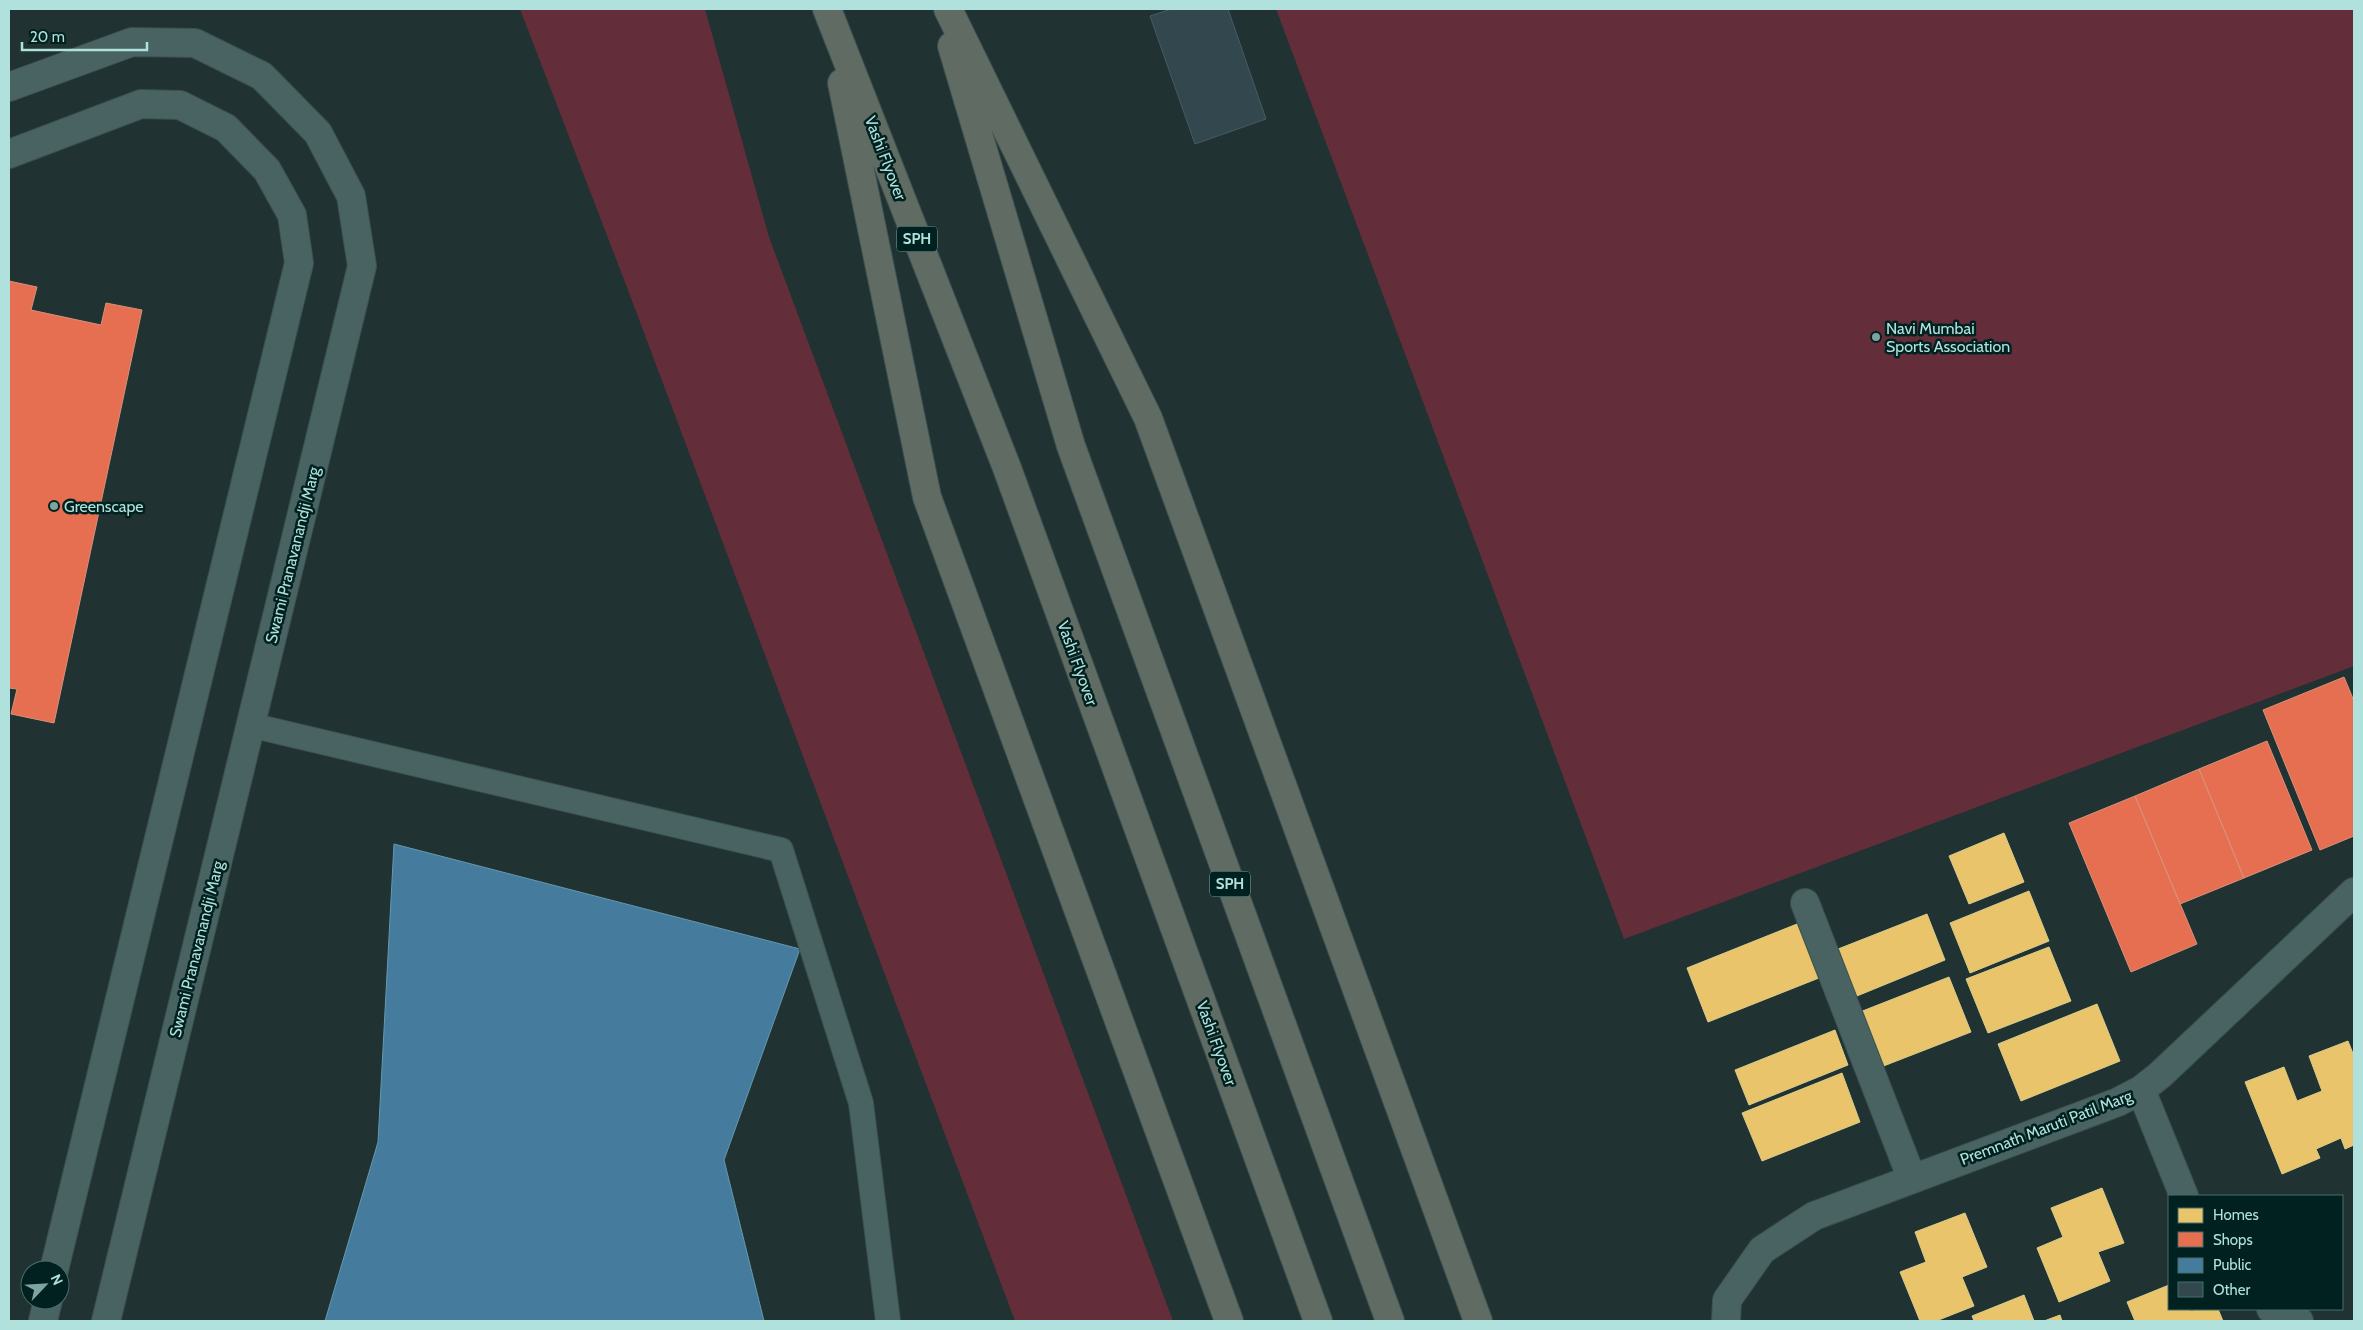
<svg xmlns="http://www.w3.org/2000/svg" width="2363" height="1330" viewBox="0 0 2363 1330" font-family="Cabin,sans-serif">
<rect width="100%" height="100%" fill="#203231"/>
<!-- green -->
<path fill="#632e3a" d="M520,9H705L769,237L1173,1321H1015L628,290Z
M1276,9H2354V666L1624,939Z"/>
<!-- homes -->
<path fill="#e9c46a" stroke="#d8cd8c" d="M2004,833L2024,882L1969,904L1949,856Z
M2029,891L2049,941L1970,973L1950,923Z
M1927,914L1945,960L1852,998L1833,951Z
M1802,922L1824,976L1708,1022L1687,968Z
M2049,947L2071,1001L1988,1033L1966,979Z
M1949,977L1971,1032L1881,1067L1860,1012Z
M2097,1004L2120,1061L2021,1101L1998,1044Z
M1835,1030L1848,1065L1749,1105L1735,1070Z
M2348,1041L2354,1056V1145L2345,1149L2341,1138L2316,1149L2320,1158L2282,1174L2245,1082L2284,1067L2297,1101L2322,1091L2309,1056Z
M1842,1073L1860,1122L1762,1161L1742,1113Z
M2102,1188L2124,1243L2098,1252L2110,1281L2059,1302L2037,1248L2063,1237L2051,1208Z
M1965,1213L1987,1267L1962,1277L1974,1306L1936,1321H1920L1900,1272L1926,1262L1915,1232Z
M2169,1285V1309H2190V1311L2218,1309L2223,1321H2135L2127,1302Z
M2024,1295L2034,1321H1974L1972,1316Z
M2060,1315L2062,1321H2044Z"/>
<!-- shops -->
<path fill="#e76f51" stroke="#d7917b" d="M9,281L37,287L31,310L101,325L106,303L142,310L54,723L11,714L17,689L9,688Z
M2344,677L2354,701V836L2320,850L2263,710Z
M2267,741L2312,850L2244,878L2199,769Z
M2199,769L2244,878L2180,904L2135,796Z
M2135,796L2197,944L2131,972L2069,823Z"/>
<!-- public -->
<path fill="#457b9d" stroke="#659ab0" d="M394,844L800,949L724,1160L764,1321H325L378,1142Z"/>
<!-- building -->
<path fill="#33474f" stroke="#485a64" d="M1171,9H1228L1266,119L1195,144L1150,16Z"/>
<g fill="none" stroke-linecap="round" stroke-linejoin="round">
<defs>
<path id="lane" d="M250,725L781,850L861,1103L888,1321"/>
<path id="street" d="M1805,903L1912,1179
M2141,1090L2184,1196
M2271,1309L2299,1321
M1726,1321L1727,1300L1762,1250L1814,1216L2118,1102L2141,1090L2160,1075L2354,892"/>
<path id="secondary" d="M9,87L132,42L195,43L262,76L318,133L351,196L362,266L106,1321
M9,154L141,104L180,105L226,128L267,170L292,215L299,263L54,1270
M43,1321L48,1300"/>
<path id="highway" d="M827,9L1007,468L1318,1321
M948,9L1148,418L1478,1321
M952,46L1071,446L1390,1321
M842,83L927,497L1229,1321"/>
</defs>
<!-- lane casing -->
<use href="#lane" stroke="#3a514f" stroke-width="26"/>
<!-- street casing -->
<use href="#street" stroke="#3a514f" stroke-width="30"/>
<!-- secondary casing -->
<use href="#secondary" stroke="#3a514f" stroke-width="30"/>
<!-- highway casing -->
<use href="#highway" stroke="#3a514f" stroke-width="30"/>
<!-- lane -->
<use href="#lane" stroke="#486361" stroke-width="24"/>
<!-- street -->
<use href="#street" stroke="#486361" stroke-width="28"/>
<!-- secondary -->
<use href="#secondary" stroke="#486361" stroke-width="28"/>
<!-- highway -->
<use href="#highway" stroke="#5f6b63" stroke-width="28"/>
</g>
<!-- markers -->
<g fill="#7ea4a0" stroke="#00211f" stroke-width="2">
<circle cx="1876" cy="337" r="5"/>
<circle cx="54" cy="506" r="5"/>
</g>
<g text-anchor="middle" stroke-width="5" stroke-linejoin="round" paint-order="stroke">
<!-- shield labels -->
<g fill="#00211f" stroke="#7ca7a3" stroke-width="1">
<rect x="897" y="226.5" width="40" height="25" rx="4"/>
<rect x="1210" y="871.5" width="40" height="25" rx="4"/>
</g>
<g font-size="15" font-weight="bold" fill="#b1e1dc">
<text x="917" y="244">SPH</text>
<text x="1230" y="889">SPH</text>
</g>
<!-- street labels -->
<g font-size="16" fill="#b1e1dc" stroke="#00211f">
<text transform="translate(886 158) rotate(69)" y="6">Vashi Flyover</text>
<text transform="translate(292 555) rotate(-76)" y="6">Swami Pranavanandji Marg</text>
<text transform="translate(1078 663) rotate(70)" y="6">Vashi Flyover</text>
<text transform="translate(196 949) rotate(-76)" y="6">Swami Pranavanandji Marg</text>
<text transform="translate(1217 1043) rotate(70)" y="6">Vashi Flyover</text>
<text transform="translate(2046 1127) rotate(-21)" y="6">Premnath Maruti Patil Marg</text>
</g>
<!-- poi labels -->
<g font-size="16" fill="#b1e1dc" stroke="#00211f" text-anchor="start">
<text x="1886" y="334">Navi Mumbai<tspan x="1886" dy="18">Sports Association</tspan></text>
<text x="64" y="512">Greenscape</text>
</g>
</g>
<!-- border -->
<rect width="2363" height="1330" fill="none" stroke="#b1e1dc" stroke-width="20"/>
<!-- legend -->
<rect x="2168" y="1195" width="175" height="115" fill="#00211f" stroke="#476e6b"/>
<rect x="2178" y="1208" width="25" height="15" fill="#e9c46a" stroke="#476e6b"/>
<text x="2213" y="1220" font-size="15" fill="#b1e1dc">Homes</text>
<rect x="2178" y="1232" width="25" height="15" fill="#e76f51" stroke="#476e6b"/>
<text x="2213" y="1245" font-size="15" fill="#b1e1dc">Shops</text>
<rect x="2178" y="1258" width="25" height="15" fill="#457b9d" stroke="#476e6b"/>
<text x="2213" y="1270" font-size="15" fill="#b1e1dc">Public</text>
<rect x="2178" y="1282" width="25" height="15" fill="#33474f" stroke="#476e6b"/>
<text x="2213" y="1295" font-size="15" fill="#b1e1dc">Other</text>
<!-- north arrow -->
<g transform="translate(45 1285) rotate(65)"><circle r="24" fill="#00211f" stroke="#476e6b"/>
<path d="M0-4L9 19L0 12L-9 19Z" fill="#7ea4a0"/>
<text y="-8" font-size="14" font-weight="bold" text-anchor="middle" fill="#b1e1dc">N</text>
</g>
<!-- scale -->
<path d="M22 42v8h125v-8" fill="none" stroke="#b1e1dc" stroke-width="2.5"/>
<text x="30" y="42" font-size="15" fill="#b1e1dc" stroke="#00211f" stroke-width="4" paint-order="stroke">20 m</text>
</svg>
